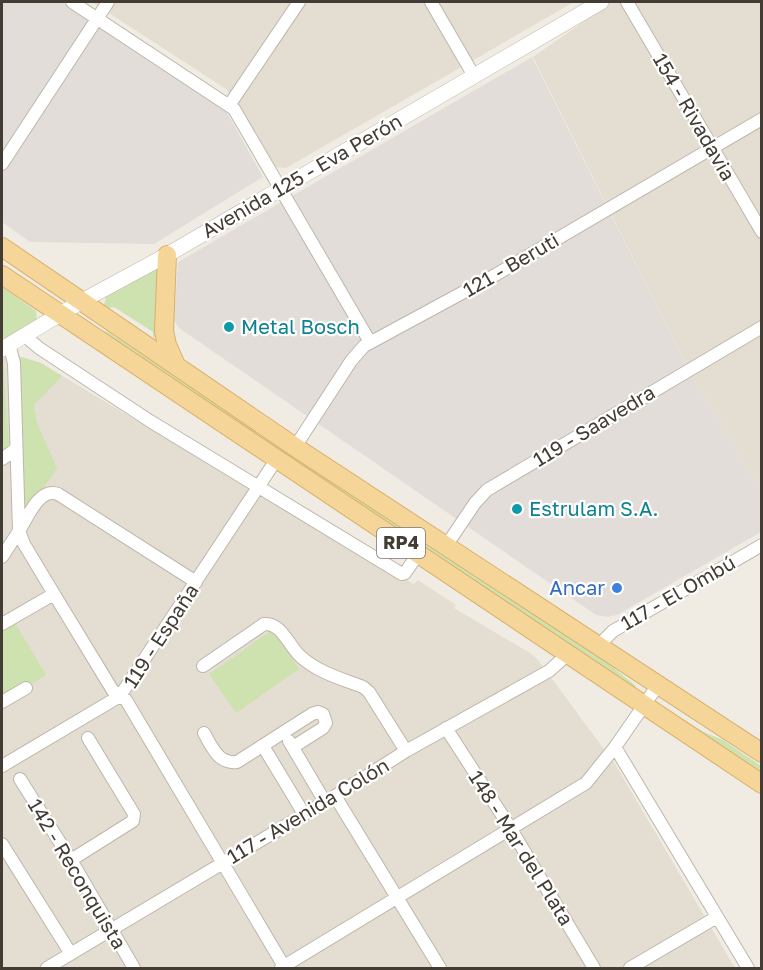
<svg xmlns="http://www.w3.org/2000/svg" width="763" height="970" viewBox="0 0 763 970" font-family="'Golos Text',sans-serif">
<rect width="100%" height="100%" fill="#f0ece4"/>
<!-- residential -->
<path fill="#e4ddd2" d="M92,2H574L286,168L275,167L226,89Z
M612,2H761V490L693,378L533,57Z
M7,355L26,358L41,363L263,497L414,584L418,580L456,605L454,608L530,653L538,660L615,764L735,968H2V358Z"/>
<!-- industrial -->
<path fill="#e2ddd9" d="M2,2H62L226,111L263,177L154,244L30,242L2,222Z
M532,57L693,378L761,490V532L617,615L607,617L596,615L179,328L174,320L178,262Z"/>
<!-- green -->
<path fill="#cee2af" d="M156,268L160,269L157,338L153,337V332L114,307L109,308L104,305L106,297Z
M2,287L36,311L37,322L2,342Z
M104,331L108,332L600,657L635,685L636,688L144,365L107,335Z
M17,356L41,363L62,376L34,405L37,423L57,468L23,518Z
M3,359L9,445L2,451V360Z
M12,618L46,675L2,702V624Z
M272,630L299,669L236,713L209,674Z
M678,716L704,732L723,740L761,766V773L676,717Z"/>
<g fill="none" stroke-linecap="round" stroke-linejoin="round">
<defs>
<path id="minor" d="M72,2L234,109L370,342
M431,2L474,76
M627,2L762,232
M230,104L299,2
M2,164L108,2
M25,336L39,348L150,421L402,574L405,573L418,554
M295,447L351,361L364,346L497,274L762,119
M2,459L16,449
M446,546L475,503L487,490L762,327
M2,557L19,531L14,363L9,344
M196,582L58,494C39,487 28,517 19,531L24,544L54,594L113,691L126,700L285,968
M2,624L54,594
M598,646L613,631L762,545
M203,666L264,624C281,622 289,646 300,656C317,672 342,679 363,687L369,692L406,751
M2,702L26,688
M446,728L511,829L594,968
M204,733C212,747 218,764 237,762L312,714L318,712L323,714L326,723L323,728L293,747
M289,741L325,802
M263,746L304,814
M615,747L748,968
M2,766L120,696L276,460
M20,779L71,860L134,968
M335,796L440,968
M2,844L71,954
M71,860L133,821L134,814L88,738
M47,968L335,796L406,751L549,671L568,654
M281,968L586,783L615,747L658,685
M630,968L717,917"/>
<path id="tertiary" d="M2,349L82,301L167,255L601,2"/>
<path id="primary" d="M2,247L295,447L762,753
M167,255L164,331L167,345L176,365
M2,275L762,784"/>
</defs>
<!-- minor casing -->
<use href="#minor" stroke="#beb6aa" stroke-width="14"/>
<!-- tertiary casing -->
<use href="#tertiary" stroke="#beb6aa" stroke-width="16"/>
<!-- primary casing -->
<use href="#primary" stroke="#d8b06a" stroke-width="20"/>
<!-- minor -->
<use href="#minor" stroke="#fff" stroke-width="12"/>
<!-- tertiary -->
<use href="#tertiary" stroke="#fff" stroke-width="15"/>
<!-- primary -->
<use href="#primary" stroke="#f5d598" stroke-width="18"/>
</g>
<!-- markers -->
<g fill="#0f9aa8" stroke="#fff" stroke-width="2">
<circle cx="229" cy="327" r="6"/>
<circle cx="517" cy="509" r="6"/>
</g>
<circle fill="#3f7fe0" stroke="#fff" stroke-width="2" cx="617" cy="588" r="6"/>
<g text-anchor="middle" stroke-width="4.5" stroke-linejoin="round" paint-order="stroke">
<!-- shield labels -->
<rect fill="#fff" stroke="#7b7671" stroke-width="1.5" x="377" y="528" width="48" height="30" rx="4.5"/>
<g font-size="18" font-weight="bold" fill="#423c34">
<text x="401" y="549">RP4</text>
</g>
<!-- street labels -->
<g font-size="20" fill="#423c34" stroke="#fff">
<text transform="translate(694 117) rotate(60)" y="7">154 - Rivadavia</text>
<text transform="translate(302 176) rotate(-30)" y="7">Avenida 125 - Eva Perón</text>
<text transform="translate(511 265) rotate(-30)" y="7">121 - Beruti</text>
<text transform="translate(594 426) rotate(-31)" y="7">119 - Saavedra</text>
<text transform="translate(678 593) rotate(-30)" y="7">117 - El Ombú</text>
<text transform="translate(161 636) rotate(-57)" y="7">119 - España</text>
<text transform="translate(308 811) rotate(-31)" y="7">117 - Avenida Colón</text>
<text transform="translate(521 848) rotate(58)" y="7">148 - Mar del Plata</text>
<text transform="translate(77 874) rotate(59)" y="7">142 - Reconquista</text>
</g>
<!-- culture labels -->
<g font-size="20" fill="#0d838f" stroke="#fff" text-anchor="start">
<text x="241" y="334">Metal Bosch</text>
<text x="529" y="516">Estrulam S.A.</text>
</g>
<!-- shop labels -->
<g font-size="20" fill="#366cbe" stroke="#fff" text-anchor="end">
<text x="605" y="595">Ancar</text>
</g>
</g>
<!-- border -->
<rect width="763" height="970" fill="none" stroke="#423c34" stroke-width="6"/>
</svg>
